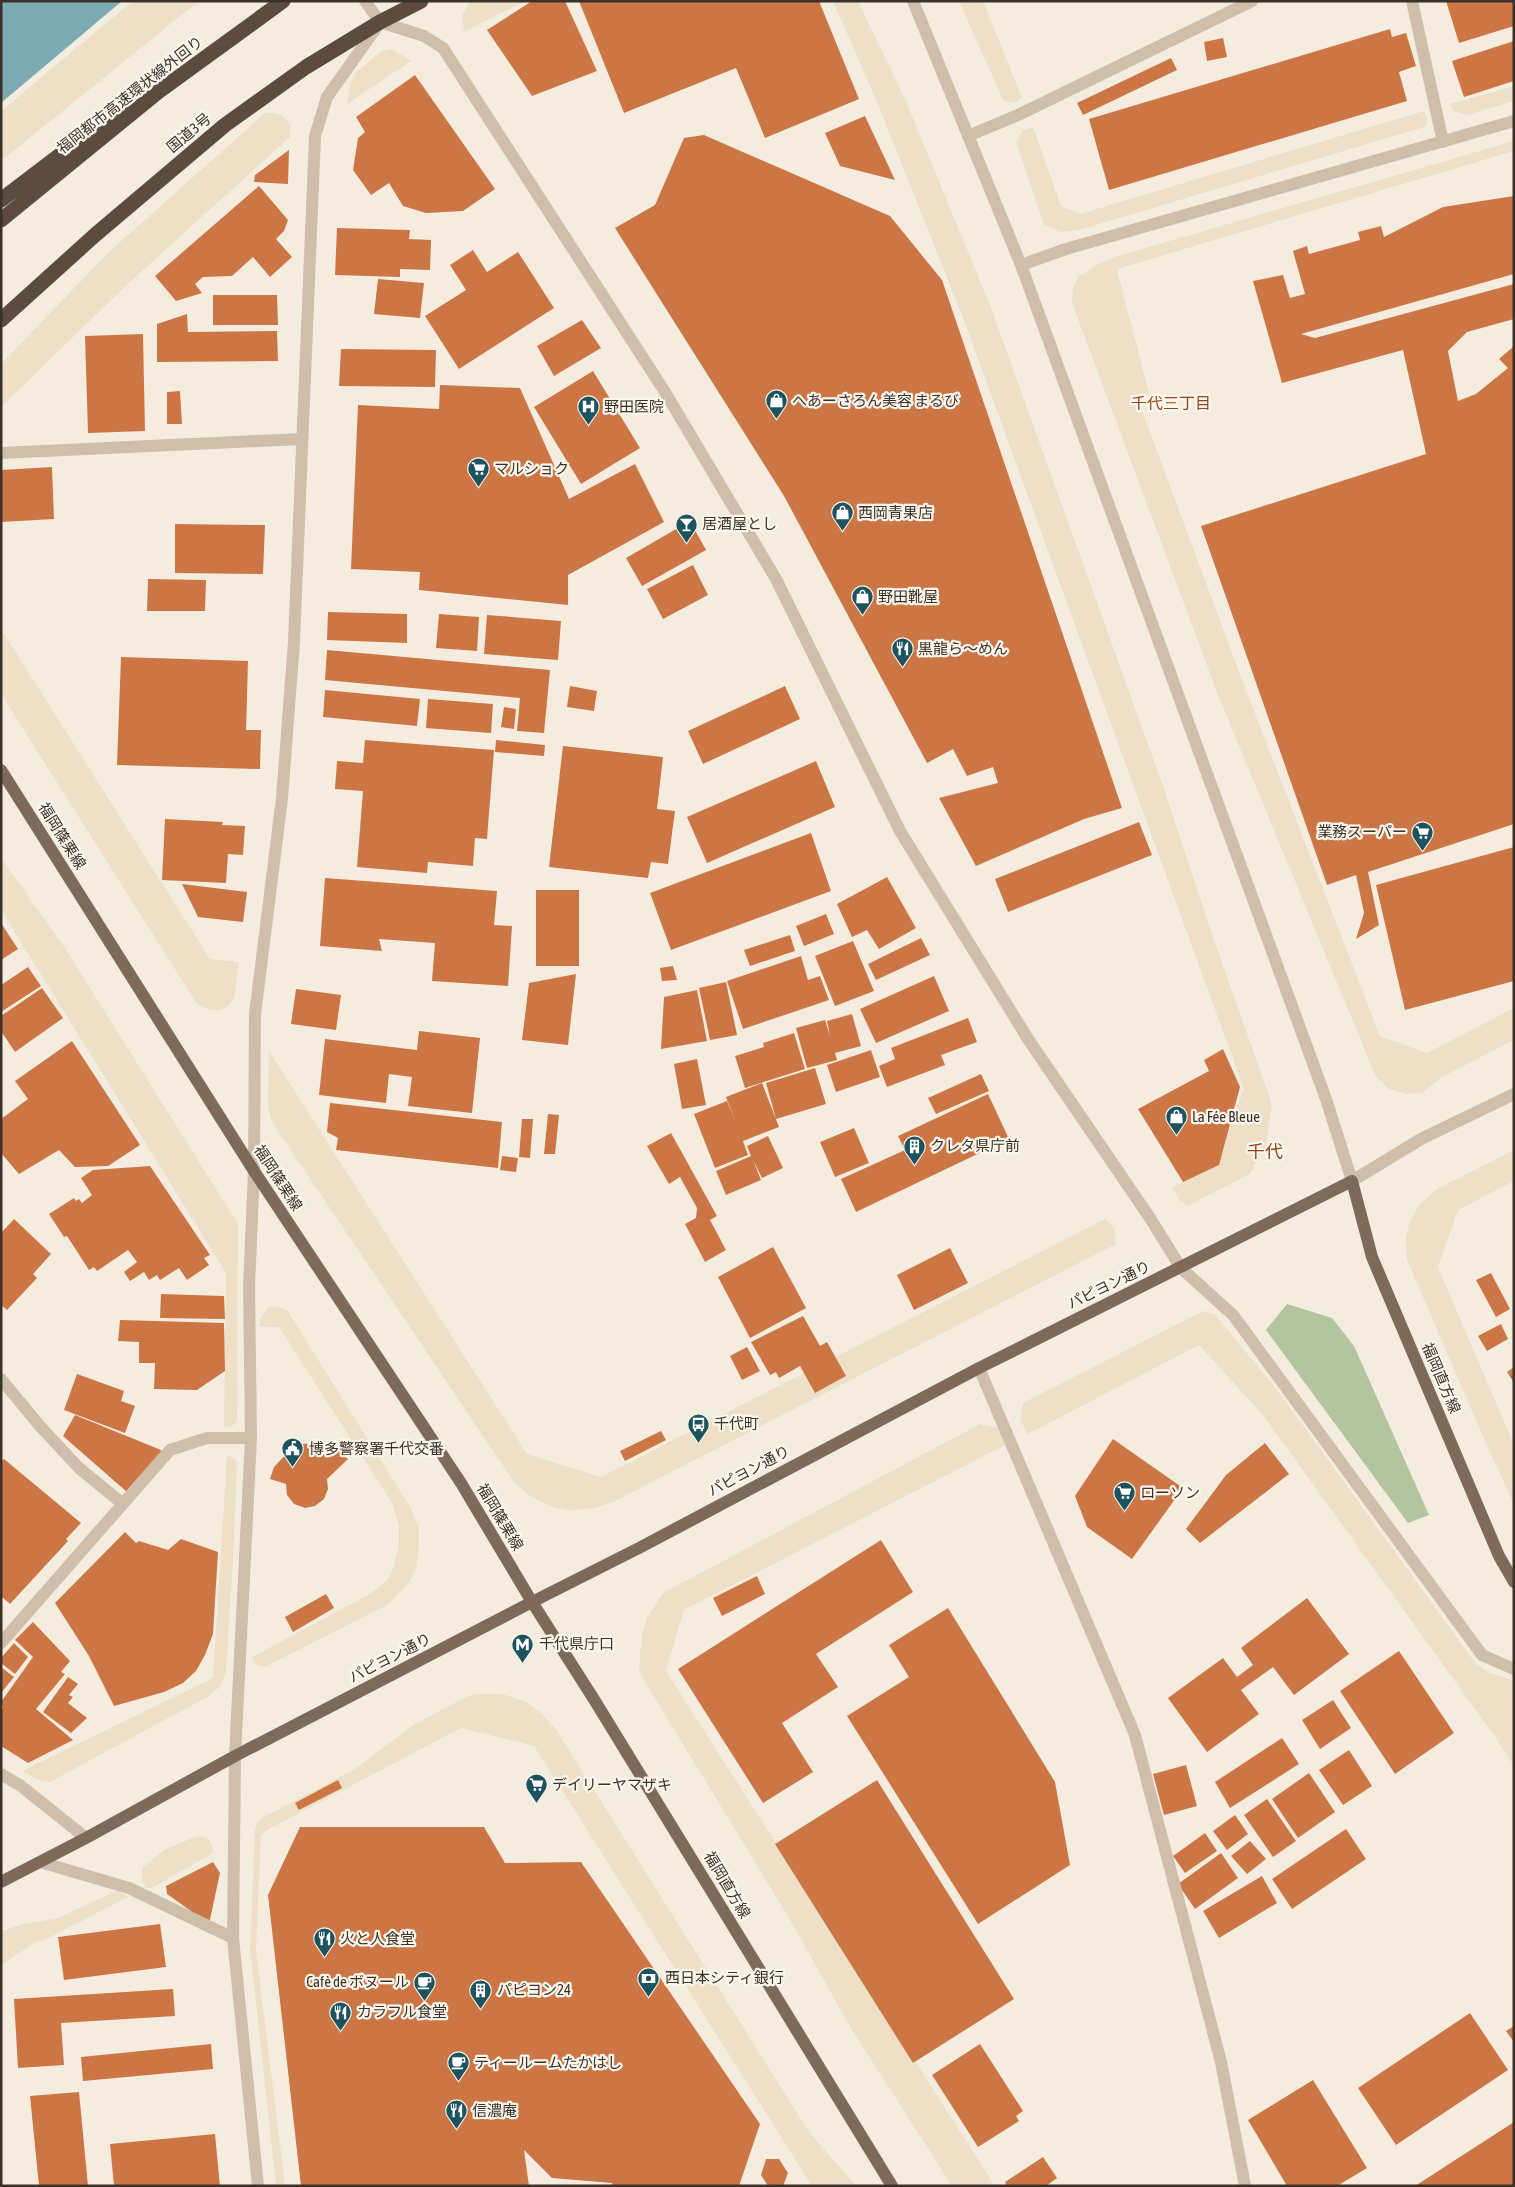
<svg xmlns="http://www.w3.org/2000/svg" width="1515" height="2187" viewBox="0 0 1515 2187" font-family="'Asap Condensed','Noto Sans JP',sans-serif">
<rect width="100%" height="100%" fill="#f4eddf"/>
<!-- green -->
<path fill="#b3c59e" d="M1287,1304L1332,1318L1354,1346L1429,1515L1408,1523L1266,1330Z"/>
<!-- plaza -->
<path fill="#ede0c6" d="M133,1H199L1,161V111Z
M470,1H525L464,32L462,16Z
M833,1H858L905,99L990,305L1163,786L1214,940L1272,1104L1266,1144L1250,1174L1187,1206L1180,1201L1172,1188L1216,1163L1244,1089L962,315L879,107Z
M959,1H983L1022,98L1014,103L1003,100Z
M392,49L411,61L347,104L350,84L356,72L382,51Z
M1514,86V101L1467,115L1453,111L1450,104Z
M1424,111L1427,118L1426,126L1421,128L1079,230L1060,232L1044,225L1016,142L1023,130L1033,127L1061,206L1080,214Z
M265,113H276L284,117L290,125V137L131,281L1,407V364L110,251Z
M1514,141V151L1117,269L1149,394L1138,400L1244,685L1380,1036L1427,1053L1514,1008V1040L1442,1077L1422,1093L1406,1094L1389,1089L1376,1077L1218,695L1078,319L1072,302L1073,287L1078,277L1096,265L1114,257Z
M1,629L210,959L239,962L234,998L228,1006L220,1010L207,1009L197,1004L1,694Z
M1,858L65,948L238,1224L237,1422L232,1426L224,1427L226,1273L1,910Z
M269,1051L527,1454L601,1477L1105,1219L1114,1228L1116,1244L613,1502L594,1508L570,1511L552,1507L530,1496L514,1482L272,1122L268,1107Z
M1514,1150V1181L1458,1210L1438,1267L1514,1445V1504L1483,1437L1407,1260L1406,1240L1409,1224L1419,1205L1439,1188Z
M277,1306L287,1310L410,1507L419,1528V1548L416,1568L410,1581L389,1604L265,1667L256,1664L252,1657L370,1594L387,1580L394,1567L399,1543V1526L392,1503L279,1327H260V1319L265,1312L269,1307Z
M1203,1311L1215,1314L1281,1395L1476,1664L1488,1672L1514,1681V1766L1493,1734L1263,1415L1199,1345L1028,1434L1020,1420L1023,1403Z
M980,1424L1005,1429L1009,1443L684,1610L666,1671L995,2186H952L852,2030L789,1918L639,1672L640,1654L642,1635L648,1616L663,1593Z
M227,1455L235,1459L237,1464L233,1561L226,1671L221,1686L209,1696L50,1782L41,1781L22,1771L213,1678Z
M480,1694H502L525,1701L541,1713L555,1728L809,2132L856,2186H812L534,1746L461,1728L267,1830L261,1835L256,1949L285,2186H276L250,1948L255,1830L257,1823L262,1818L355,1769L415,1724L468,1696Z
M197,1836L209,1839L212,1846L213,1853L152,1888H146L142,1882V1868L164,1850Z
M118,1890L128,1897L41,1942L39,1940L1,1965V1931L24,1924L58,1918Z"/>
<!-- water -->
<path fill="#7cabb3" d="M1,1H122L1,103Z"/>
<!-- building -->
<path fill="#cd7645" d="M532,1H565L597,71L532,96L487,30Z
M579,1H819L859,99L765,138L736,68L624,113Z
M1446,1H1514V26L1459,43Z
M1390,29L1392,37L1406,33L1416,66L1399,72L1407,101L1109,190L1089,119Z
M1223,38L1227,57L1207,61L1204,42Z
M1514,41V81L1464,97L1452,61Z
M1171,58L1177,70L1083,115L1077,103Z
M415,75L495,189L463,211L426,213L403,206L389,183L371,195L353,170L358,138L365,132L356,117Z
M865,116L895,180L840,166L825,133Z
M704,135L890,216L942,280L1122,808L1084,819L976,866L939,798L998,783L993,767L967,776L953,749L927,763L784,496L615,228L655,205L684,138Z
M289,150L288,184L254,182L255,175Z
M259,186L288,220L284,231L276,239L292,257L270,277L253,257L232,276L203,277L195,284L202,293L176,301L155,276Z
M1514,196V274L1301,334L1315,338L1514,284V319L1467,332L1448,351L1458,401L1476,394L1508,368L1499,359L1514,346V824L1368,872L1379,925L1356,939L1364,913L1356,875L1327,885L1201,526L1426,454L1403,350L1282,383L1253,281L1283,275L1290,298L1305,294L1293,251L1307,246L1309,254L1360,240L1358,232L1381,226L1384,237L1443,207Z
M337,228L410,230L409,239L431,240L430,270L400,269V277L335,275Z
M473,250L487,272L518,252L554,308L459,369L425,316L466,290L450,265Z
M378,279L424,283L420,318L374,314Z
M213,295H277L278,325H213Z
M187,314L188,332L277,331L278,361L157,362V324Z
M582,320L601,348L554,376L537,346Z
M143,334L145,431L88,433L85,336Z
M341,349L436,350L435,387L339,386Z
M593,371L640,448L581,484L534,407Z
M440,385L520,388L569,499L635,464L664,522L568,575V605L419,590L420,572L351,569L358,405L439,409Z
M180,391L182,424H167V392Z
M52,467L54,519L1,522V470Z
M690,521L706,550L642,586L626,558Z
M175,524L265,525L263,574L175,573Z
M693,565L708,595L663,619L647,589Z
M148,579L206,580L205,611H147Z
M328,612L407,614V643L327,640Z
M439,614L479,617L477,651L436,648Z
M487,615L561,621L558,660L484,654Z
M327,650L550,670L544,733L517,731L520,698L325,680Z
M121,657L248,661L246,730H261L260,769L117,765Z
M570,686L597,691L594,711L567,707Z
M785,686L800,719L703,764L688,731Z
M325,690L420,699L417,726L323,717Z
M428,699L493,704L491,733L426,728Z
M504,707L516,709L514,729L501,727Z
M365,740L494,750L487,839L475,838L473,866L428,862L427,873L357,867L363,791L335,789L337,761L363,763Z
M496,740L545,745L544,756L495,752Z
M563,746L663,757L657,809L675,811L668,864L651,862L648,878L549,867Z
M816,761L835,807L707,863L687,817Z
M165,819L223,822L222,825L245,826L243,855L228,854L226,883L162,880Z
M1139,822L1152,855L1008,912L995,879Z
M811,833L831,891L671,950L650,893Z
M1514,847V981L1405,1010L1376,885Z
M887,877L916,928L879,949L867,930L852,937L837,904Z
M325,878L497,891L494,925L512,926L508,986L432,981L435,943L379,939L382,951L320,946Z
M182,884L247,892L243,922L198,917Z
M536,890H579V966H536Z
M826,914L834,934L804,946L796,926Z
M1,923L18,949L1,960Z
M790,935L795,951L750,966L744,950Z
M921,938L930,955L876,980L868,964Z
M853,941L874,991L835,1006L815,956Z
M801,956L808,980L820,976L829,1000L743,1029L727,981Z
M673,966L677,980L662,981L660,968Z
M28,967L41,986L1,1012V985Z
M576,974L568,1045L522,1040L529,983Z
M934,976L949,1011L876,1043L860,1009Z
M726,982L737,1035L710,1040L699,988Z
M42,988L63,1018L15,1052L1,1031V1016Z
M296,989L341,995L336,1030L291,1024Z
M697,990L707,1041L661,1049L664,997Z
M852,1014L861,1046L835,1053L837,1060L807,1068L796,1028L825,1020L830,1036L827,1021Z
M968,1018L977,1042L941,1055L945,1065L887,1087L879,1066L895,1059L891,1048Z
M419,1031L480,1038L472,1113L408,1106L412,1077L389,1074L386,1103L319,1095L325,1039L417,1050Z
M794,1033L805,1069L745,1088L735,1056L764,1047L763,1043Z
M72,1041L140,1145L108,1166L75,1167L59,1150L19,1174L1,1153V1119L28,1099L15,1081Z
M1223,1049L1240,1087L1219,1165L1183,1182L1138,1109L1209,1071L1204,1060Z
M871,1050L880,1077L836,1092L827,1065Z
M697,1059L706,1105L682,1109L674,1064Z
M815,1068L826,1104L776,1119L766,1083Z
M981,1074L989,1091L936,1114L928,1098Z
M762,1083L779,1127L743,1141L748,1155L715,1168L694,1114L727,1101L736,1123L726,1097Z
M988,1094L1009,1139L856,1212L841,1179L905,1150L898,1136Z
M330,1103L502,1122L498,1168L336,1150L338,1138L327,1132Z
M548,1114L559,1115L555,1154H544Z
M522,1119H533L530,1158L519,1157Z
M854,1128L869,1163L835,1177L820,1142Z
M671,1133L717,1216L710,1220L726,1250L705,1262L685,1224L696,1218L697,1208L680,1177L669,1184L647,1146Z
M768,1136L783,1168L762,1178L753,1160L761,1180L726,1195L716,1171L751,1156L747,1146Z
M502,1156L518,1158L516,1172L500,1170Z
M150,1166L210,1255L204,1258L209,1265L187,1280L179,1268L160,1280L157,1275L149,1280L144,1272L130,1281L124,1272L137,1262L128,1250L97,1271L94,1267L89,1270L67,1236L64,1237L49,1214L74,1198L76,1201L79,1199L82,1203L92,1195L81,1178L93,1170Z
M14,1219L51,1254L33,1274L37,1278L7,1310L1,1305V1233Z
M773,1247L806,1308L750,1338L718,1277Z
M950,1248L968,1283L914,1310L897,1275Z
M1491,1273L1510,1309L1496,1317L1476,1280Z
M161,1294L224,1296L225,1319L160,1318Z
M803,1316L820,1346L827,1342L846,1376L815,1393L800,1366L779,1378L776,1372L770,1375L751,1342Z
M120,1320L224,1323L225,1371L197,1390L154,1389L155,1363H139V1342L118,1341Z
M1501,1324L1508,1339L1487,1351L1478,1336Z
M747,1347L760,1371L742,1380L730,1356Z
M1514,1367V1383L1507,1372Z
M77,1374L124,1391L121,1401L135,1406L125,1433L64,1410Z
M75,1415L161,1450V1453L127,1492L63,1436Z
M661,1431L666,1440L625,1461L620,1451Z
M1113,1439L1183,1488L1132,1559L1087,1527L1075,1496Z
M315,1443L328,1445L339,1451L348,1459L327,1479L328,1489L324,1499L315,1506L305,1508L294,1504L287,1495L286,1484L270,1479L274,1467L291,1449L302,1444Z
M1265,1443L1289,1474L1200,1543L1186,1529L1226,1475Z
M4,1459L81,1523L66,1539L68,1541L10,1604L1,1596V1462Z
M125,1532L136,1543L139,1541L168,1550L181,1539L218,1552L213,1634L205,1655L196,1671L183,1683L164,1692L114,1706L89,1656L55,1603Z
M881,1540L913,1592L816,1654L838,1687L782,1723L813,1772L763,1803L678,1669Z
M757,1576L765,1594L722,1616L713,1598Z
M326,1594L334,1608L293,1632L285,1617Z
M1307,1598L1349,1654L1294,1695L1273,1667L1241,1690L1259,1714L1207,1752L1168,1698L1223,1658L1237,1677L1253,1665L1241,1648Z
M948,1608L1055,1782L1070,1865L978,1924L847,1716L909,1677L889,1645Z
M33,1622L70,1661L61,1672L65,1674L36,1709L73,1740L28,1763L1,1746V1711L3,1707L1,1702L33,1657L15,1640Z
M14,1643L28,1657L15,1674L1,1663V1658Z
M1399,1651L1454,1733L1395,1774L1340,1691Z
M1,1667L14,1677L1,1693Z
M68,1677L78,1684L69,1695L73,1697L68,1703L87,1718L71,1733L43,1712Z
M1333,1700L1351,1728L1320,1749L1302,1720Z
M1282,1738L1299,1764L1230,1808L1215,1782Z
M1349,1750L1372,1786L1343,1805L1319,1770Z
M1186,1765L1197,1806L1164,1815L1153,1774Z
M1309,1773L1335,1812L1298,1838L1272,1799Z
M338,1780L342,1788L299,1810L295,1803Z
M877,1780L1014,1999L913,2063L775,1844Z
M1267,1799L1296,1841L1273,1857L1244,1815Z
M1235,1815L1248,1834L1227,1850L1213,1831Z
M300,1827H484L505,1863L581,1862L760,2124L739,2186H613L612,2183L552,2178L524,2150L529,2186H301L268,1895Z
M1346,1829L1366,1859L1292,1909L1272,1879Z
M1205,1833L1217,1851L1185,1873L1173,1856Z
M1250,1841L1266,1859L1247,1874L1231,1856Z
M1221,1853L1238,1878L1195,1909L1178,1884Z
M213,1862L220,1873L209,1924L167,1894L166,1886Z
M1262,1876L1277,1903L1219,1938L1203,1911Z
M160,1924L166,1967L64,1980L58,1937Z
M173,1989L175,2016L61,2023L64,2065L18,2068L14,1999Z
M1470,2013L1508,2070L1396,2145L1358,2088Z
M1514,2026V2042L1506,2031Z
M211,2044L213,2069L83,2081L81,2057Z
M980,2044L1023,2111L1016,2116L1019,2121L978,2147L932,2075Z
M1313,2080L1367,2168L1337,2186H1287L1248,2120Z
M79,2092L88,2186H39L30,2096Z
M1514,2122V2186H1415Z
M215,2134L220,2186H114L110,2144Z
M1043,2157L1057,2178L1046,2186H1007L1005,2182Z
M766,2159H779L788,2173L783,2186H768L761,2175Z"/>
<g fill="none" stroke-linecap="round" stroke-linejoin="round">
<!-- minor -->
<path stroke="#cebeaa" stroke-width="12" d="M365,1L380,22L424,36L443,48L665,392L776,579L900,831L1028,1039L1150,1218L1181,1268L1233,1315L1482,1655L1514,1669
M913,1L1021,265L1326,1099L1352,1181L1421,1139L1514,1094
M1412,1L1443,142
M968,136L1018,115L1252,1
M1021,265L1066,249L1514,121
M1,453L301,439
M979,1368L1135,1735L1221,2062L1245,2186
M1,1379L39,1425L79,1468L123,1504
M1,1643L170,1450L207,1438H251
M1,1774L21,1786L86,1838
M40,1862L129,1888L233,1938
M258,2186L233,1938L235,1756L251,1438L249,1286L254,1171L255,1014L282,798L294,642L315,136L327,97L379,24"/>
<!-- major -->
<path stroke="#7d6a5a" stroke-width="12" d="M1,770L254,1171L461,1483L532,1602L595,1701L892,2186
M1,1882L86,1838L235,1756L532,1602L639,1548L979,1368L1352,1181L1372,1257L1499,1556L1514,1582"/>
<!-- highway -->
<path stroke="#5c4c40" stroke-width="15" d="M1,200L127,104
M1,220L158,92L283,1
M1,320L95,235L225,125L306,67L380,22L421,1"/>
</g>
<!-- icons -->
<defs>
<symbol id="shop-pin" viewBox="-11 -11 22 30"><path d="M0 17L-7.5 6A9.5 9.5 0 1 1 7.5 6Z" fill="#1c535f" stroke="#fbf6ec"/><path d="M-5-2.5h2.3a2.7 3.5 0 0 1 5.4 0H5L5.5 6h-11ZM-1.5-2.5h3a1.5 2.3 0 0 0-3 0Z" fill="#fff"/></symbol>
<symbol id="hospital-pin" viewBox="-11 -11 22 30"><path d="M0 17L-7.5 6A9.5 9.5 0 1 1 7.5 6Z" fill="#1c535f" stroke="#fbf6ec"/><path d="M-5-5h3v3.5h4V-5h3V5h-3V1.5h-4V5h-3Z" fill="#fff"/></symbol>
<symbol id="supermarket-pin" viewBox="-11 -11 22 30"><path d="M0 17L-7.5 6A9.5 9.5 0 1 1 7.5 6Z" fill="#1c535f" stroke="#fbf6ec"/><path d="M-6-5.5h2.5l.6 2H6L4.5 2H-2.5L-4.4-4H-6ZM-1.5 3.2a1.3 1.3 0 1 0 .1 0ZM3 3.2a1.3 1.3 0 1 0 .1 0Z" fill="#fff"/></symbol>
<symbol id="bar-pin" viewBox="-11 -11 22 30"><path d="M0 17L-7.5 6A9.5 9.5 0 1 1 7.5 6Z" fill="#1c535f" stroke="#fbf6ec"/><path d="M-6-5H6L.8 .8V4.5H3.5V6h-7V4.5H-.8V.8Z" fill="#fff"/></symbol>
<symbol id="restaurant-pin" viewBox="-11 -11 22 30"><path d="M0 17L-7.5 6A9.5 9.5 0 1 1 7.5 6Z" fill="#1c535f" stroke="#fbf6ec"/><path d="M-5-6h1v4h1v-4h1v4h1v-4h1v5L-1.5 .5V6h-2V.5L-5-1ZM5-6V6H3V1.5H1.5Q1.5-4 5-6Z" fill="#fff"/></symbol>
<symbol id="building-pin" viewBox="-11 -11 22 30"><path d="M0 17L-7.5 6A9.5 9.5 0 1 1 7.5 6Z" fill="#1c535f" stroke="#fbf6ec"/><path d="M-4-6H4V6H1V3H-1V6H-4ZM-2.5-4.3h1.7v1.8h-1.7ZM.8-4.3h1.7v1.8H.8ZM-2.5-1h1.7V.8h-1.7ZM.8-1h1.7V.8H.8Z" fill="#fff"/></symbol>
<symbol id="bus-pin" viewBox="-11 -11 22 30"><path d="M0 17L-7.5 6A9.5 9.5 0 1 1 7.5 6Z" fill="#1c535f" stroke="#fbf6ec"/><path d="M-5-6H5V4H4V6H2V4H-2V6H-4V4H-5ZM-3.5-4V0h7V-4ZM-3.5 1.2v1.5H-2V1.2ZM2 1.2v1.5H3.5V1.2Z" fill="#fff"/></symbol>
<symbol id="civic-pin" viewBox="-11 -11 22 30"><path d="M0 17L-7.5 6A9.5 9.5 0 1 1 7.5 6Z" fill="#1c535f" stroke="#fbf6ec"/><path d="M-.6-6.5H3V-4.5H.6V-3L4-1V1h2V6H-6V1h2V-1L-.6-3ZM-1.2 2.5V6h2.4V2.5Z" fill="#fff"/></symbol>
<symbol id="metro-pin" viewBox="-11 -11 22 30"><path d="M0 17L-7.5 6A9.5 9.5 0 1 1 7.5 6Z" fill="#1c535f" stroke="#fbf6ec"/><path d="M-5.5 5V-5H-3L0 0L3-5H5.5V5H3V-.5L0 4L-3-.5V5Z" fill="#fff"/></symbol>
<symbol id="bank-pin" viewBox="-11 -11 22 30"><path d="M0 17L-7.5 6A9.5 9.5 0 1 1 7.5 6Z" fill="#1c535f" stroke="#fbf6ec"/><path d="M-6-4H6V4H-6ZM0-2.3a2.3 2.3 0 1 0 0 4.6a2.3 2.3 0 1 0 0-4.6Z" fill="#fff"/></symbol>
<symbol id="cafe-pin" viewBox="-11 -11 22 30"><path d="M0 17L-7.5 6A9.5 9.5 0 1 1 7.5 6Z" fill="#1c535f" stroke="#fbf6ec"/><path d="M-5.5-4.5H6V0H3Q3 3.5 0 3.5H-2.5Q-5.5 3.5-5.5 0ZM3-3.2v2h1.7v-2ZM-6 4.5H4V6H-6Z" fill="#fff"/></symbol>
</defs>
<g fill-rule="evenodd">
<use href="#shop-pin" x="764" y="388" width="25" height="34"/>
<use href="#hospital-pin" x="576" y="394" width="25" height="34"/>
<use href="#supermarket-pin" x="466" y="456" width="25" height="34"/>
<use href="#shop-pin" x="830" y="500" width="25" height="34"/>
<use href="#bar-pin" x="674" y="512" width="25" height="34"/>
<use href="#shop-pin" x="850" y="584" width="25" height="34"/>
<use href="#restaurant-pin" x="890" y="636" width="25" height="34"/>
<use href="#supermarket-pin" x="1410" y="820" width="25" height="34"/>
<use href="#shop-pin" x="1164" y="1104" width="25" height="34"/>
<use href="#building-pin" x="902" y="1134" width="25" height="34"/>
<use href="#bus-pin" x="686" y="1412" width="25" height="34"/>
<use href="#civic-pin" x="280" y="1436" width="25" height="34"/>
<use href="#supermarket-pin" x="1112" y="1480" width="25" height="34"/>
<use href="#metro-pin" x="510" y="1632" width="25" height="34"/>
<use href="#supermarket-pin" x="524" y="1772" width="25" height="34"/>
<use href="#restaurant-pin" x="312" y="1926" width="25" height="34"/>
<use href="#bank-pin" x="636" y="1966" width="25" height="34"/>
<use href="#cafe-pin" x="412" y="1970" width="25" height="34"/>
<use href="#building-pin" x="468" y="1978" width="25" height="34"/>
<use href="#restaurant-pin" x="328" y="2000" width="25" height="34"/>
<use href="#cafe-pin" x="446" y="2050" width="25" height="34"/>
<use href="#restaurant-pin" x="444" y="2098" width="25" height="34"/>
</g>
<g text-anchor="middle" stroke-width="4.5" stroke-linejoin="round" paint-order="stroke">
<!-- street labels -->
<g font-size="15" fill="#3b312a" stroke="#fbf6ec">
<text transform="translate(130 95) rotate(-38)" y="5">福岡都市高速環状線外回り</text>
<text transform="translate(189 133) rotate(-40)" y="5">国道3号</text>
<text transform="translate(62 836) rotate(58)" y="5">福岡篠栗線</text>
<text transform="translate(278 1178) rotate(57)" y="5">福岡篠栗線</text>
<text transform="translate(1109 1285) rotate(-26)" y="5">パピヨン通り</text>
<text transform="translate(1441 1378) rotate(67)" y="5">福岡直方線</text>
<text transform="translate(749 1471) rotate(-28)" y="5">パピヨン通り</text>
<text transform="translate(500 1517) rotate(59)" y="5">福岡篠栗線</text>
<text transform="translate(390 1658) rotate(-27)" y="5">パピヨン通り</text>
<text transform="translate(727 1885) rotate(59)" y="5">福岡直方線</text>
</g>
<!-- poi labels -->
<g font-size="15" fill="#3b312a" stroke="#fbf6ec" text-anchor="start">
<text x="792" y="406">へあーさろん美容 まるび</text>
<text x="604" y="412">野田医院</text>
<text x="494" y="474">マルショク</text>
<text x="858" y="518">西岡青果店</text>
<text x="702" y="529">居酒屋とし</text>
<text x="878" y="602">野田靴屋</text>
<text x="918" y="654">黒龍ら〜めん</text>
<text x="1407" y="837" text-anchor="end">業務スーパー</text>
<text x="1192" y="1122">La Fée Bleue</text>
<text x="930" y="1151">クレタ県庁前</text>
<text x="714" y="1429">千代町</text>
<text x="309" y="1454">博多警察署千代交番</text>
<text x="1140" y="1498">ローソン</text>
<text x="539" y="1649">千代県庁口</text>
<text x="552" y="1790">デイリーヤマザキ</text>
<text x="340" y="1944">火と人食堂</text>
<text x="665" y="1983">西日本シティ銀行</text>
<text x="409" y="1987" text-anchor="end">Cafè de ボヌール</text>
<text x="497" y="1995">パピヨン24</text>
<text x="357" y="2017">カラフル食堂</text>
<text x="474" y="2068">ティールームたかはし</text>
<text x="472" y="2116">信濃庵</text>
</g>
<!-- neighbourhood labels -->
<g font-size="16" fill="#8f461e" stroke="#fbf6ec">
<text x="1171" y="409">千代三丁目</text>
</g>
<!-- quarter labels -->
<g font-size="18" fill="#8f461e" stroke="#fbf6ec">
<text x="1265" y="1158">千代</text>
</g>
</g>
<!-- border -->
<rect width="1515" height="2187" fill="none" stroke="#3b312a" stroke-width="5"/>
</svg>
